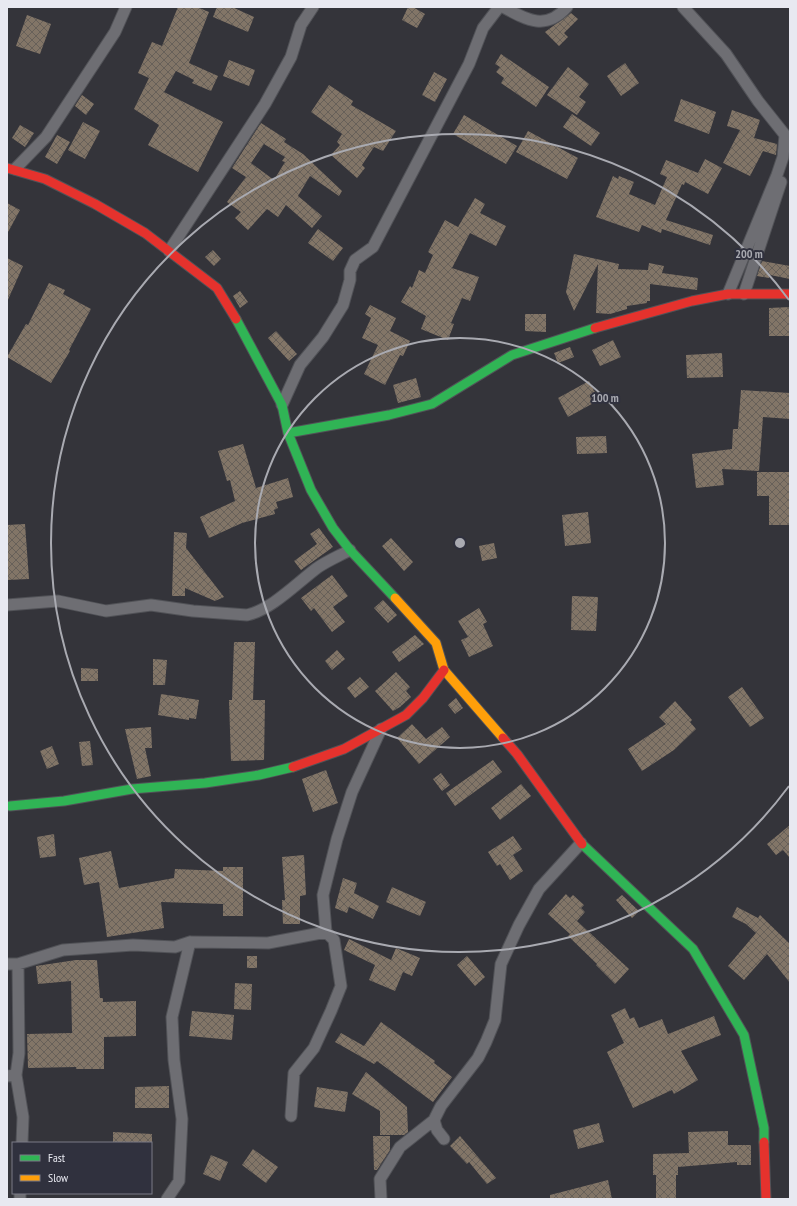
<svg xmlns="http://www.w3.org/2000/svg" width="797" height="1206" viewBox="0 0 797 1206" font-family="'PT Sans Narrow',sans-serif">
<defs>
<pattern id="building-cross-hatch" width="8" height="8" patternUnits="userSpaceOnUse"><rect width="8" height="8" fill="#827567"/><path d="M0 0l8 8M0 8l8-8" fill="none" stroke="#676059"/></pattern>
</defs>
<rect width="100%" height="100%" fill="#34343a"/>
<!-- building -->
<path fill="url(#building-cross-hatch)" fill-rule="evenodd" d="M178,7H197L209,12L189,63L218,76L211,91L192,83L194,80L176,71L164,92L223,122L198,172L148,145L159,125L134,109L149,78L138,73L152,42L162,46Z
M217,7H232L254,17L248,32L213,17Z
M408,7H413L425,14L417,28L402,20Z
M571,13L578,19L564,33L568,37L559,46L545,32Z
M27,15L51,24L40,54L16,46Z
M501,54L549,87L536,107L501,83L504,78L496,72L500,67L495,64Z
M229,60L255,70L249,86L223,76Z
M625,63L639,83L621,96L607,76Z
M568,67L589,84L579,97L586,102L577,115L547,95Z
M434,72L447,79L435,102L422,95Z
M329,85L353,101L351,105L396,131L383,151L374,147L362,165L365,168L357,178L331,155L340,145L337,142L342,134L311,112Z
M82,95L94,104L86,115L75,106Z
M681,99L716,112L709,134L674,121Z
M732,110L760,120L754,138L777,144L776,155L763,151L750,176L723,163L740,130L727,126Z
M572,114L600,133L591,146L563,127Z
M464,115L517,146L506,164L453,134Z
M83,122L100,131L85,159L68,150Z
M261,123L286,139L284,142L303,154L342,191L339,196L310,176L298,196L322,216L312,228L286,205L278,217L267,209L248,230L235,218L241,212L227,202L246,177L232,168ZM264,144L285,157L282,161L285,162L274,180L251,163Z
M20,125L34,133L25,147L12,138Z
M528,131L578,158L567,179L516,152Z
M57,135L70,142L57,164L45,157Z
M705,159L722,168L708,194L685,182L684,185L682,184L666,220L713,235L710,245L662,229L661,233L642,225L639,232L596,217L613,176L618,179L619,176L634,182L629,194L655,205L667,177L660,174L666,160L698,173Z
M475,198L485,204L480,213L506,226L496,246L470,233L452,268L479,277L470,301L462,298L451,323L454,324L448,340L421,329L426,316L401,302L410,286L412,288L419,270L425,273L433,255L428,252L445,220L458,227Z
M7,203L20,210L7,234Z
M318,229L343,248L333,261L308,243Z
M213,250L221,259L214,266L205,257Z
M574,254L619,264L618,269L648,270L649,263L664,266L662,273L698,278L697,290L650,284V301H647V303L627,306V309L610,314L596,313L598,264L574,311L566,292Z
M7,258L23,266L7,302Z
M762,261L790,266V279L770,275L769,278L757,276Z
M49,283L65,290L63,294L91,309L69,350L70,351L51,383L7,357L26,324L28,325Z
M240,291L248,302L240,308L233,296Z
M370,305L396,318L390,331L410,341L403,356L400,355L385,385L364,374L378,345L362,338L371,318L365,314Z
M790,307V336H769V308Z
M525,314H546V332L525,331Z
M276,331L297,354L289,361L268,338Z
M613,340L621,357L600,366L592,350Z
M570,347L574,357L558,363L554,353Z
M722,353L723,377L687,378L686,355Z
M416,378L421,397L398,403L393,385Z
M589,381L599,400L568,417L558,398Z
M741,390L790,393V419L763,417L759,471L722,469L724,485L696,488L692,454L732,449L733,429H738Z
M606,436L607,453L577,454L576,437Z
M243,444L256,488L288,478L293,497L276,502L278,508L274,510L275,514L242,523L209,538L200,517L235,501L230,480L227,481L218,451Z
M757,472H790V525H769V496H757Z
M588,512L591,543L565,546L562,515Z
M25,524L29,579L7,580V525Z
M319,528L333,547L301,570L294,561L317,544L310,534Z
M174,532L187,533L186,548L224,597L215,601L185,588V596H172Z
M391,538L413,562L404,571L382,546Z
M494,543L497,558L482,561L479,546Z
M332,575L348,596L333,607L345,622L332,632L314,608L311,611L301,598Z
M572,596L598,597L596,631L571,630Z
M383,600L397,615L388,623L374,608Z
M479,608L487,622L483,624L493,646L469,657L461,640L468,637L458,621Z
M415,635L424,644L399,662L392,652Z
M234,642H255L253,700H265L264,760L231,761L229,700H232Z
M337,650L345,659L332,670L325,661Z
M153,659L167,660L165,685H153Z
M81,668L98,669V681H81Z
M396,672L410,687L406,691L411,697L400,707L393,711L375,691Z
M360,677L369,687L355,698L347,688Z
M742,687L764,718L750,727L728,697Z
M161,694L199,700L196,719L189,718V720L158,715Z
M456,698L463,708L455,714L448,705Z
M675,701L692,720L690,722L696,729L674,750L642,771L628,749L666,724L659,717Z
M412,724L426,739L442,727L450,737L419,764L397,738Z
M151,727L152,748H145L151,776L137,779L125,729Z
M90,741L93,765L82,766L79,742Z
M52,746L59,764L47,769L40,751Z
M493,760L502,772L455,806L446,793Z
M326,770L338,803L313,812L302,779Z
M441,773L450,785L442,791L433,779Z
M521,784L531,796L500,820L491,808Z
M790,825V858L783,850L776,855L767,844Z
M54,834L56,856L40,858L37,837Z
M513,836L522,849L513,855L523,871L510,880L500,864L497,866L488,852Z
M111,851L119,888L174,878L175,869L223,871V867H243V916H223V904L161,902L164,928L107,937L99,882L84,885L79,858Z
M304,855L306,895L300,896V924H283L282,900H285L282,857Z
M343,878L357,883L354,893L379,906L373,919L349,907L347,913L335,908Z
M392,887L426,902L420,916L386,902Z
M566,894L570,898L573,895L584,905L581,908L585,912L577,921L629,969L615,984L596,965L597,964L568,936L570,934L548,914Z
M622,895L639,911L632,918L616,900Z
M737,907L758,918L760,915L790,944V983L767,954L744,980L728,966L756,933L746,924L732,917Z
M349,939L391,960L396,948L420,958L412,976L403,972L395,991L369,980L375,965L344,950Z
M247,956H257V968H247Z
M467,956L485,977L475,986L457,965Z
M76,960H97L100,998H103V1002L136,1001V1036L104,1037V1069H76V1067L28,1068L27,1034L72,1033L71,981L38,984L36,966Z
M235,983L252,984L251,1010L234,1009Z
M625,1008L630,1019L634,1017L639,1028L662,1019L668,1034L714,1016L721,1035L681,1051L698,1080L674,1094L672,1090L633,1108L607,1052L624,1043L611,1015Z
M192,1011L234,1015L232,1040L189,1036Z
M381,1022L435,1061L434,1063L452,1077L433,1102L377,1061L374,1064L335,1042L341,1033L364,1046Z
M366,1072L407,1107L408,1132L404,1135H380V1111L352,1094Z
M169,1086V1108H135V1087Z
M317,1087L348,1092L345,1112L314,1107Z
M599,1123L604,1142L578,1149L573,1130Z
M728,1131V1145H751V1165H737V1162L678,1167V1175H676V1199H656V1175H653V1154L689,1153L688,1132Z
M113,1132L152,1134V1143H113Z
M373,1136H390V1150L377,1170H374Z
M460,1136L496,1178L487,1184L469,1162L467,1164L450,1146Z
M253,1149L278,1167L266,1183L242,1165Z
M211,1155L228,1162L220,1181L203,1174Z
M608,1180L612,1199H550V1195Z"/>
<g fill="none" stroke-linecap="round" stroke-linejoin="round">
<defs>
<path id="street" d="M503,7C527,20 546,31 567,7
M683,7L726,54L758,101L785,135L783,157L777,175L728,294
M15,169L46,137L115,32L126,7
M169,251L265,104L291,57L301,25L313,7
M744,294L781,182
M282,405L300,365L323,337L343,305L350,280V271L355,260L373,247L469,64L483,28L499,7
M7,605L58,601L106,611L151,605L193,611L247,615C271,610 297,583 317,568C327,561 339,556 350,550
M7,964H18L63,950L133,945L175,947L190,942L268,943L326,932
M16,1075L23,1117L22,1143
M7,1076L16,1075L19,1053L18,964
M291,1116L294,1073L314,1048L331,1011L341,986L334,940L326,932L323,895L337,839L352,792L381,729
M444,1139L437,1130L434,1120L441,1106L478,1058L486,1042L495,1020L501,964L519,925L539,889L581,843
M20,1199V1193
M167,1199L179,1181L182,1119L174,1060L172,1017L190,942
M381,1199L380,1179L400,1147L434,1120"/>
<path id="fast" d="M236,319L282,405L288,433L311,490L333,528L350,550L395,598
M288,433L389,415L432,404L512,355L595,328
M10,806L64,801L132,789L205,783L259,775L293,767
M582,844L693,949L744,1035L764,1128V1142"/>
<path id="slow" d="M395,598L436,643L444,670L503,738"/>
<path id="jam" d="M7,168L45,179L95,204L145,233L217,288L236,319
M595,328L692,301L728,294H790
M503,738L517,754L582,844
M293,767L344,749L406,715L423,698L444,670
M764,1142L766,1199"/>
</defs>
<!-- street casing -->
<use href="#street" stroke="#515257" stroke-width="13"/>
<!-- fast casing -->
<use href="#fast" stroke="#515257" stroke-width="11"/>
<!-- slow casing -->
<use href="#slow" stroke="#515257" stroke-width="11"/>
<!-- jam casing -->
<use href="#jam" stroke="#515257" stroke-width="11"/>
<!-- street -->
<use href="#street" stroke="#6e6e73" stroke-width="11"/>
<!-- fast -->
<use href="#fast" stroke="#30b455" stroke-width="9"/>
<!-- slow -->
<use href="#slow" stroke="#ff9f0a" stroke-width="9"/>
<!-- jam -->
<use href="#jam" stroke="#e5322d" stroke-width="9"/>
</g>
<!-- distance rings -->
<g fill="none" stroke="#a9aab1" stroke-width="2">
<circle cx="460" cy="543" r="205"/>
<path d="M789 786A409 409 0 1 1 789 300"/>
</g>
<circle cx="460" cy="543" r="6" fill="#a9aab1" stroke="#30313e" stroke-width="2"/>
<g font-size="12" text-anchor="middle" font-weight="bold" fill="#a9aab1" stroke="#30313e" stroke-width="4" stroke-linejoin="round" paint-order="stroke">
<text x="749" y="258">200 m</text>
<text x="605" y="402">100 m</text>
</g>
<!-- border -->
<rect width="797" height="1206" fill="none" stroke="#e8e9f1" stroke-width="16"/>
<!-- legend -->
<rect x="12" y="1142" width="140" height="52" fill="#30313e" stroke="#7a7b86"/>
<rect x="20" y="1155" width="20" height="6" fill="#30b455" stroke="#7a7b86"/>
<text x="48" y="1162" font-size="12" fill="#e8e9f1">Fast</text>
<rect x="20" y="1175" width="20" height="6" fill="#ff9f0a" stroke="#7a7b86"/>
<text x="48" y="1182" font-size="12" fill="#e8e9f1">Slow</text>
</svg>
